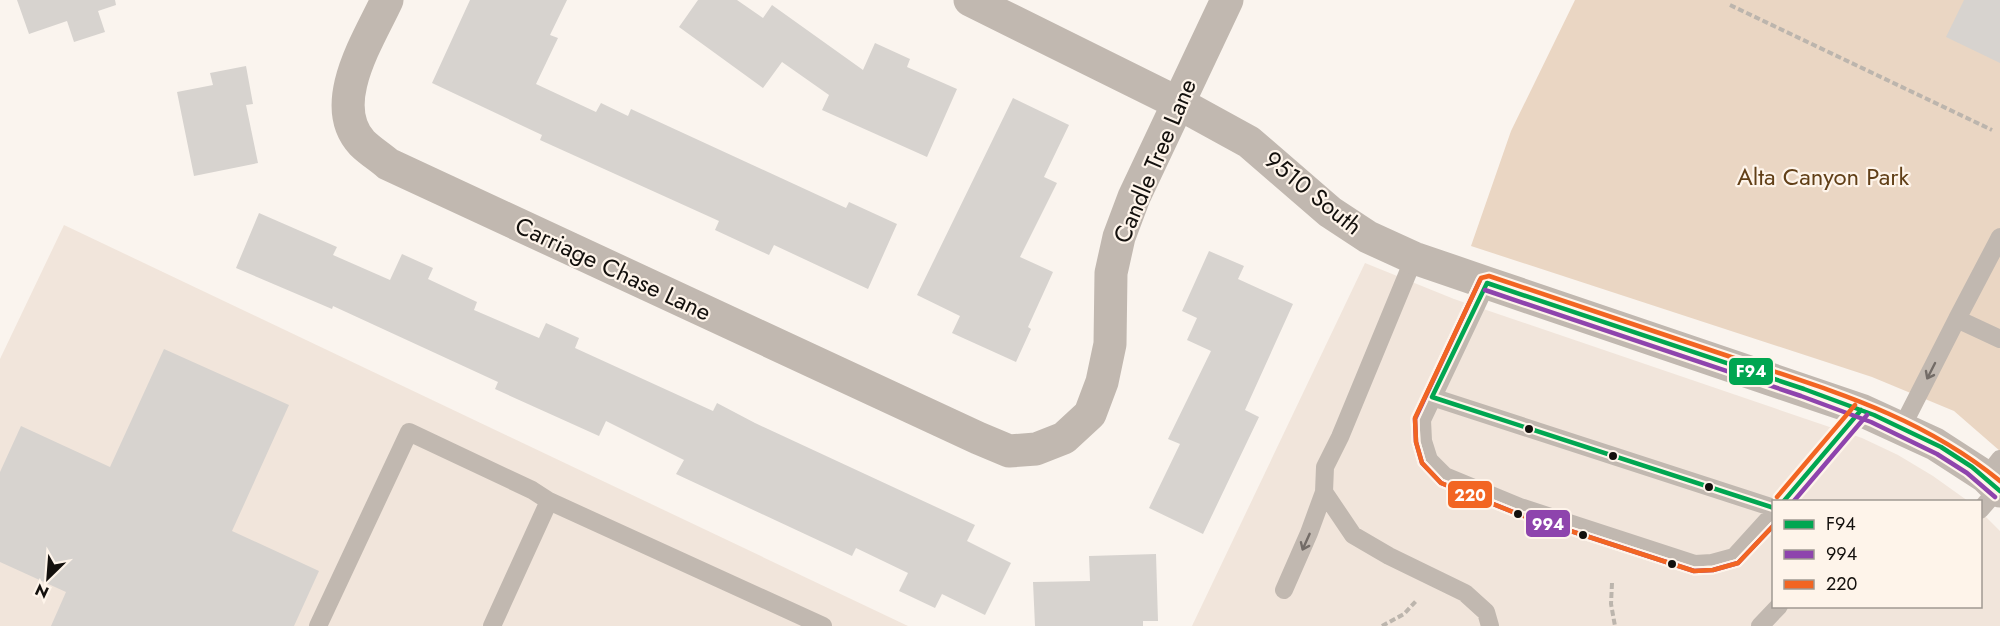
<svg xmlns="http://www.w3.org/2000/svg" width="2000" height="626" viewBox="0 0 2000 626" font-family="Jost,sans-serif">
<rect width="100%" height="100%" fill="#faf4ee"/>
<!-- built -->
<path fill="#f1e5db" d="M64,225L908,626H0V359Z
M1365,263L1454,299L1862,438L1898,455L1933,476L1968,501L1774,502V606H1980L1981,512L2000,531V626H1192Z"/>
<!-- green -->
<path fill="#ead6c3" d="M1575,0H2000V451L1954,411L1872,377L1471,246L1511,131Z"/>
<!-- building -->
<path fill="#d7d3cf" d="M17,0H115L116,5L98,11L105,32L74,42L67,21L29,34Z
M470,0H567L550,35L558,38L536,84L596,112L601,103L628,116L631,109L846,208L849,202L897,224L868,289L774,245L769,255L715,230L719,221L540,140L542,135L432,83Z
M698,0H737L763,18L772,5L863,70L875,43L910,59L907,67L957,89L927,157L822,110L829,95L782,62L763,88L679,27Z
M1964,0H2000V63L1946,37Z
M246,66L253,104L246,105L258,163L194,176L177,92L213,85L210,73Z
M1013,98L1069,125L1044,177L1057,183L1020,257L1053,272L1028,327L1031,329L1016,362L952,333L960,316L917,295Z
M259,213L337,247L333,255L390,280L402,254L433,268L428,279L477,302L474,310L539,338L546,323L579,338L575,348L713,411L717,403L755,423L975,525L967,541L1011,563L985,615L942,594L935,608L899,591L908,573L856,548L852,556L676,474L684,460L606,421L599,436L495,389L498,382L333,306L332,309L236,268Z
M1209,251L1244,266L1238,279L1293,304L1245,410L1259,417L1203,534L1149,508L1180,444L1168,439L1211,351L1187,340L1197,318L1182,311Z
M164,349L289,405L232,531L319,571L294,626H51L66,592L0,562V472L21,426L110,467Z
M1156,554L1158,621H1143V626H1035L1033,582L1090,581L1089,556Z"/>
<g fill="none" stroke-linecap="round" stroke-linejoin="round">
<!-- path -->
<path stroke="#bcb5ad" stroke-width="4" stroke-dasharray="6 3" stroke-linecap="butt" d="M1730,5L1992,130
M1612,583L1611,604L1615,626
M1382,626L1404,614L1417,600"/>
<!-- lane -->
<path stroke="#c1b8b0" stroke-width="18" d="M2000,237L1957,319L2000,339
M1414,258L1340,437L1325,467L1324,492L1353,535L1389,556L1465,593L1486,612L1490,626
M1487,283L1422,420L1423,441L1429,460L1445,476L1520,507L1695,564L1712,563L1734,557L1774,513
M1432,397L1774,508
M1902,427L1957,319
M1986,477L2000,459
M1783,502L1861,410
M1980,510L1998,489
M1284,590L1309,533L1324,492
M318,626L409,432L532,490L549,501
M492,626L549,501L823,626
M1760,626L1779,606"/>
<!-- street -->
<path stroke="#c1b8b0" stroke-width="33" d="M387,0C369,39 326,104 362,143C370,151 380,157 388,164L978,438L1009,451L1036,449L1064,438L1090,414L1102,382L1110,344L1111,273L1119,237L1134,197L1227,0
M970,0L1178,103L1249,142L1330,212L1368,237L1414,258L1487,283L1861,410L1935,444L1986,477L2000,491"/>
<defs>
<path id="bus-1" d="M1487,283L1804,389L1874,415L1941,447L1972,467L2000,491
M1432,397L1774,508
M1432,397L1487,283
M1783,502L1861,410"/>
<path id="bus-2" d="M1480,280L1415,419L1416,442L1422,463L1441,483L1518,514L1694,571L1713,570L1738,563L1774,525
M1485,290L1801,396L1871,422L1937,454L1967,473L1995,497
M1793,502L1867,415"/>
<path id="bus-3" d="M1777,497L1855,405
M1774,525L1738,563L1713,570L1694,571L1518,514L1441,483L1422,463L1416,442L1415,418L1481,278L1489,276C1572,304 1654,331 1737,359C1832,391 1921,416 2000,481"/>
</defs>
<!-- bus-1 casing -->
<use href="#bus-1" stroke="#fef4ea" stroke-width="9"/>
<!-- bus-2 casing -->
<use href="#bus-2" stroke="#fef4ea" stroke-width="9"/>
<!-- bus-3 casing -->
<use href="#bus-3" stroke="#fef4ea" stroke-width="9"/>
<!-- bus-1 -->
<use href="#bus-1" stroke="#00a651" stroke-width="4.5"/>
<!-- bus-2 -->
<use href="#bus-2" stroke="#8e44ad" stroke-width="4.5"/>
<!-- bus-3 -->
<use href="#bus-3" stroke="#f26522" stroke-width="4.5"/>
</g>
<!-- one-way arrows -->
<defs><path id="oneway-shaft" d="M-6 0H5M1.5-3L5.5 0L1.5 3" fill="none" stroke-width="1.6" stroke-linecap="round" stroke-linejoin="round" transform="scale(1.5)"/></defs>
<g stroke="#736c67">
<use href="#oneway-shaft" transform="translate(1931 371) rotate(117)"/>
<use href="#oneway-shaft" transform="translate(1306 542) rotate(114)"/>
</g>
<!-- markers -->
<g fill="#13100d" stroke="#fef4ea" stroke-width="2">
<circle cx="1529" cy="429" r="5"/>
<circle cx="1613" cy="456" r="5"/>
<circle cx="1709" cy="487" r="5"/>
<circle cx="1518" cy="514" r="5"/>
<circle cx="1583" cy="535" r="5"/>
<circle cx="1672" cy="564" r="5"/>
</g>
<g text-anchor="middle" stroke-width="4.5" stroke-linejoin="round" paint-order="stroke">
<!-- street labels -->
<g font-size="24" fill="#13100d" stroke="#fef4ea">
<text transform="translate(1155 161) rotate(-67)" y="8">Candle Tree Lane</text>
<text transform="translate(1313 193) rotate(39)" y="8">9510 South</text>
<text transform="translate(613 269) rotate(25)" y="8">Carriage Chase Lane</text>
</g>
<!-- park labels -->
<g font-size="24" fill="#613f17" stroke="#fef4ea">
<text x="1823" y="185">Alta Canyon Park</text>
</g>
</g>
<g stroke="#fef4ea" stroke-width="2">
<rect x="1728" y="357" width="46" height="29" rx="6" fill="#00a651"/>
<rect x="1447" y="480" width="46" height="29" rx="6" fill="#f26522"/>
<rect x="1525" y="509" width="46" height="29" rx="6" fill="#8e44ad"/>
</g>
<g font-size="16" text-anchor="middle" font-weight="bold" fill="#fff">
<text x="1751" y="377">F94</text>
<text x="1470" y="501">220</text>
<text x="1548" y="530">994</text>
</g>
<!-- legend -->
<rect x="1772" y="500" width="210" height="108" fill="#fef4ea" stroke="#a09992" stroke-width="1.5"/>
<rect x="1784" y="520" width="30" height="9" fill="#00a651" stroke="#a09992" stroke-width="1.5"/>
<text x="1826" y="530" font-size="18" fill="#13100d">F94</text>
<rect x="1784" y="550" width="30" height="9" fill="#8e44ad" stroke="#a09992" stroke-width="1.5"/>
<text x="1826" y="560" font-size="18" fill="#13100d">994</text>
<rect x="1784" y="580" width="30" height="9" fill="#f26522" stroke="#a09992" stroke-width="1.5"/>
<text x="1826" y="590" font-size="18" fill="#13100d">220</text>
<!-- north arrow -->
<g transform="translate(48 578) rotate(205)" stroke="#fef4ea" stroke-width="4.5" paint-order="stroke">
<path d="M0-4.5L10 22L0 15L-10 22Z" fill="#13100d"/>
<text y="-9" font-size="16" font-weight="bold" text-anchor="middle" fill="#13100d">N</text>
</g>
</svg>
